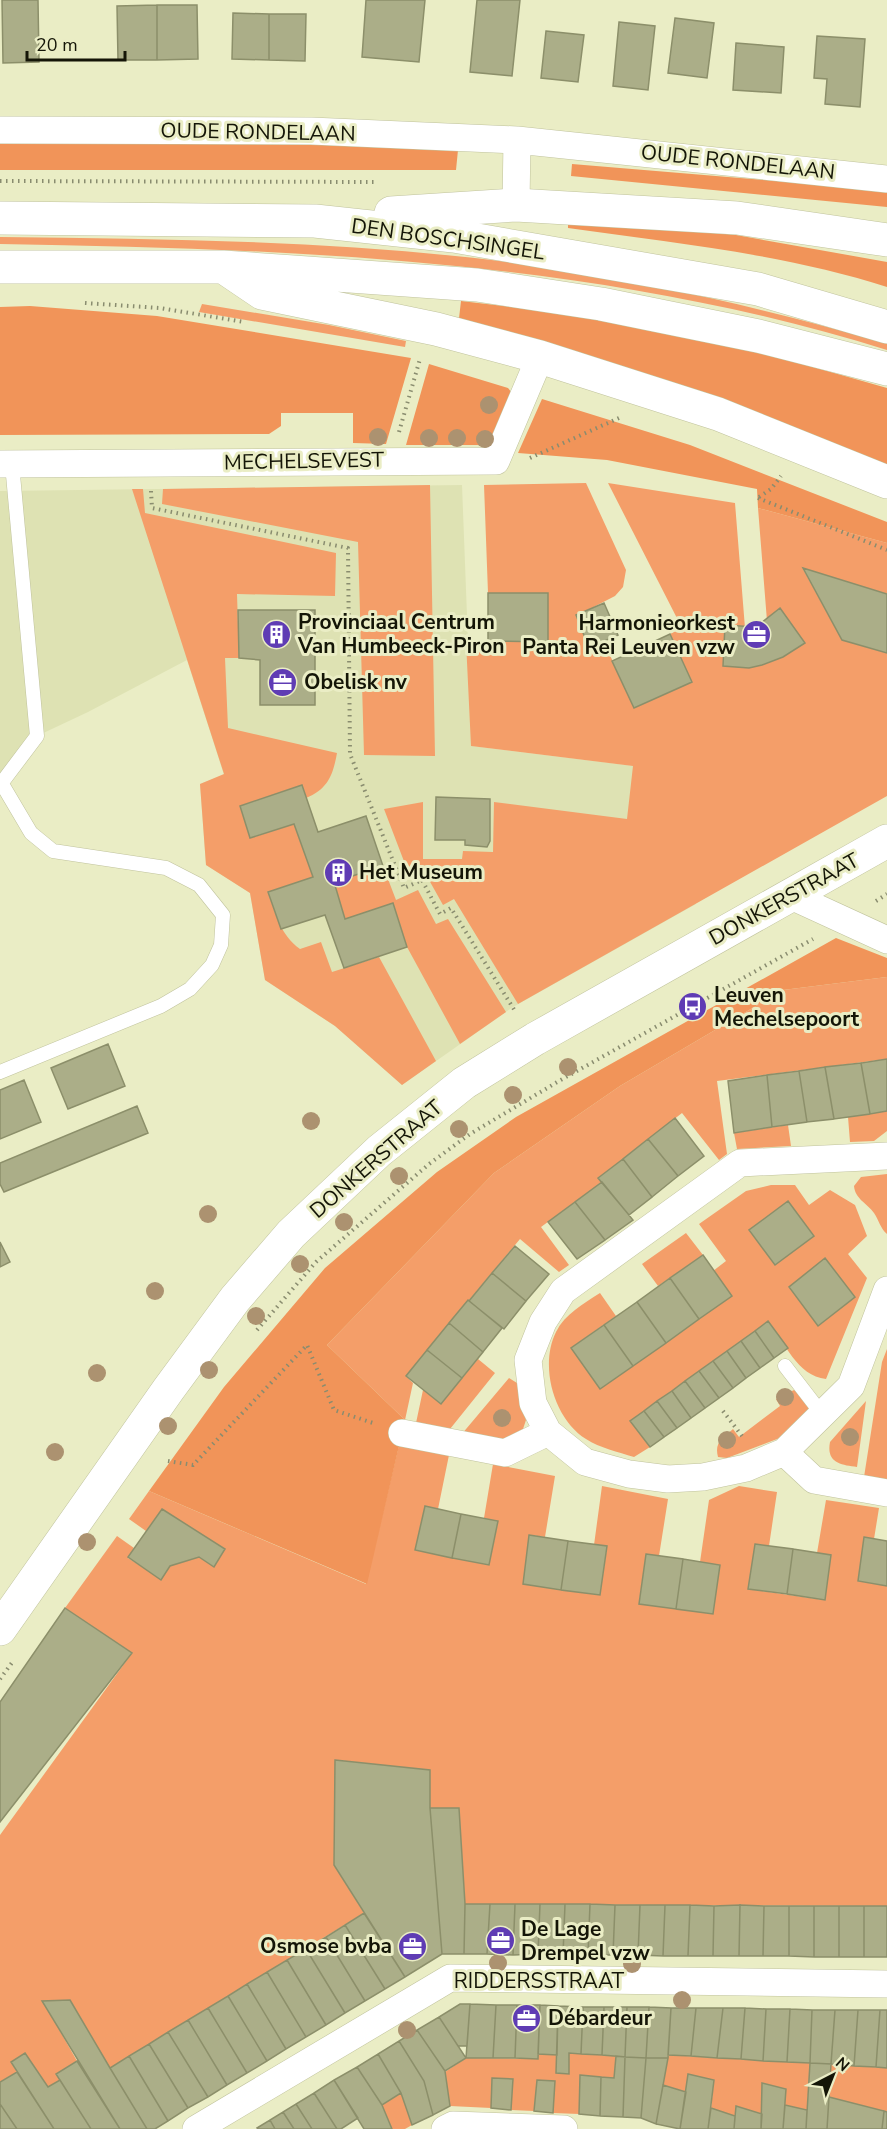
<svg xmlns="http://www.w3.org/2000/svg" width="887" height="2129" viewBox="0 0 887 2129" font-family="'Nunito Sans',sans-serif">
<rect width="100%" height="100%" fill="#eaedc5"/>
<!-- built -->
<path fill="#dee2b3" d="M462,485L472,746L634,766L696,904L513,1007L402,1085L335,1026L265,980L250,893L206,865L200,784L224,775L187,660L88,712L37,736L0,785V491Z"/>
<!-- green -->
<path fill="#f49e69" fill-rule="evenodd" d="M0,237C184,239 369,241 551,268C665,285 776,312 887,343V350C599,260 299,249 0,244Z
M202,304L329,325L406,341L405,347L199,312Z
M586,483L626,570L623,587L615,596L576,616L589,647L604,642L634,708L692,682L670,634L682,628L608,483L735,503L745,628L725,625L723,666C755,668 778,662 804,643L767,621L758,508L887,543V594L803,569L842,640L887,653V796L518,1004L454,899L443,905L424,871L410,877L384,809L423,802V859H462L463,851L493,852L494,802L627,819L633,766L471,746L466,641H548V593H488L484,485Z
M430,485L435,756L364,755L358,542L162,504L163,489Z
M132,489H143L145,513L336,553L335,596L237,594L239,658H225L228,728L337,753C333,775 328,789 306,798L302,785L240,806L251,838L294,824L313,877L268,892C276,915 280,934 300,949L321,942L332,972L379,957L436,1061L402,1085L335,1026L265,980L250,893L206,865L200,784L224,774Z
M383,866L396,900L418,890L436,924L448,919L506,1012L460,1044L407,947L393,904L345,919L334,882Z
M887,977V1059L717,1081L727,1154L719,1160L682,1113L599,1178L602,1182L541,1227L569,1265L559,1272L520,1239L406,1376L413,1383L405,1420L327,1345L494,1173L620,1086L783,990Z
M887,1111V1131L874,1141L850,1142L848,1117Z
M788,1125L791,1146L737,1149L734,1133Z
M887,1174V1234C880,1228 879,1220 874,1213C867,1203 855,1199 854,1186L861,1177Z
M771,1185H795L809,1205L830,1190L855,1205L867,1236L848,1254L867,1278L826,1379C797,1376 785,1342 768,1322L631,1421L650,1447L634,1457C618,1452 600,1448 586,1439C554,1419 539,1366 556,1332C565,1314 583,1304 600,1293L616,1316L571,1348L713,1271L726,1261L699,1224L746,1191ZM788,1201L814,1236L775,1265L749,1230ZM825,1259L855,1297L818,1326Z
M686,1233L703,1255L658,1286L642,1264Z
M887,1349V1481L864,1477L882,1362Z
M478,1359L495,1373L450,1429L416,1423L423,1390L441,1404Z
M509,1378L517,1383L526,1420L523,1429L500,1441L461,1435Z
M794,1390C805,1395 809,1405 809,1416L785,1436L727,1458L718,1457C714,1442 723,1438 733,1429L739,1437L780,1406L776,1399Z
M866,1401L857,1467C841,1465 826,1463 830,1442Z
M399,1445L449,1455L438,1509L425,1506L415,1550L489,1565L498,1522L484,1518L493,1464L555,1476L545,1537L530,1535L561,1590L600,1595L607,1547L594,1545L602,1486L668,1499L659,1556L646,1554L639,1603L712,1614L719,1565L700,1562L709,1500L739,1486L777,1492L769,1546L755,1544L749,1589L824,1600L831,1555L817,1553L826,1500L879,1508L874,1539L864,1538L858,1581L887,1586V1906L465,1904L459,1809L430,1808V1770L336,1760L334,1865L364,1913L110,2068L70,2000L43,2001L77,2061L56,2074L60,2080L48,2087L25,2053L11,2062L17,2072L0,2082V1835L132,1653L65,1608L117,1536L134,1548L128,1558L161,1579L170,1566L199,1557L214,1567L225,1549L162,1509L146,1531L129,1519L149,1491L366,1584Z
M569,2053L616,2056L614,2078L580,2075L579,2114L553,2113L554,2081H537L534,2111L511,2110L513,2079L492,2078L491,2108L450,2106L445,2072L466,2058L537,2059L538,2054L557,2055L556,2073L568,2074Z
M668,2055L810,2063L807,2110L785,2105V2089L763,2083L762,2114L736,2106L735,2116L711,2108L714,2080L686,2092L663,2085Z
M831,2064L887,2068V2112L829,2097Z
M401,2093L412,2125L405,2129H392L382,2105Z"/>
<!-- forest -->
<path fill="#f19459" d="M0,142H312L458,150L456,170H0Z
M572,164L872,189L887,192V207L571,176Z
M568,219L736,235L887,262V287C785,254 674,243 568,228Z
M461,301L590,316L746,348L887,388V465L458,327Z
M30,306L157,316L411,358L386,444L353,443V413H281V426L269,434L0,435V307Z
M429,364L508,388L512,393L490,441L484,445H406Z
M542,399L690,445L887,522V543L758,508L757,489L607,460L518,453Z
M836,938L887,958V977L783,990L620,1086L494,1173L327,1345L405,1420L367,1584L149,1491L224,1387L325,1268L437,1172L516,1117Z"/>
<!-- building -->
<path fill="#abae88" stroke="#8c8f6a" stroke-width="1.5" d="M2,0H38L39,62L3,63Z
M366,0H425L419,62L362,57Z
M477,0H520L512,76L470,72Z
M157,5H197L198,59L157,60Z
M157,5V60H118L117,6Z
M233,13L269,14V60L232,59Z
M269,14H306L305,61L269,60Z
M675,18L714,23L707,78L668,73Z
M619,22L655,26L648,90L613,86Z
M546,31L584,35L578,82L541,78Z
M817,36L865,39L860,107L825,104L827,79L814,78Z
M736,43L784,47L781,93L733,90Z
M803,568L887,594V653L842,640Z
M488,593H548V642L488,641Z
M604,603L618,635L589,648L576,615Z
M780,608L805,643L783,657L762,665L749,668L723,666L725,625L756,627Z
M238,610H315V705H260V660L239,658Z
M670,634L692,682L634,708L612,661Z
M302,785L318,832L366,816L383,866L334,882L345,919L393,903L407,947L344,968L325,915L281,929L268,892L313,877L294,824L250,838L240,806Z
M436,797L490,799V841L487,847L465,845V840H435Z
M108,1044L125,1086L68,1109L51,1068Z
M887,1059V1111L870,1114L861,1063Z
M861,1063L870,1114L834,1119L825,1067Z
M825,1067L834,1119L807,1122L799,1071Z
M799,1071L807,1122L772,1127L767,1075Z
M767,1075L772,1127L734,1133L728,1081Z
M24,1080L41,1122L0,1139V1090Z
M137,1106L148,1133L4,1192L0,1184V1163Z
M675,1118L704,1156L678,1176L648,1139Z
M648,1139L678,1176L652,1197L623,1159Z
M623,1159L652,1197L629,1215L598,1178Z
M602,1182L633,1220L605,1240L575,1202Z
M788,1201L814,1236L775,1265L749,1230Z
M575,1202L605,1240L577,1259L548,1222Z
M0,1242L10,1262L0,1267Z
M515,1246L549,1274L526,1301L492,1273Z
M703,1255L732,1296L699,1319L670,1278Z
M825,1258L855,1297L818,1326L789,1287Z
M492,1273L526,1301L504,1329L469,1301Z
M670,1278L699,1319L666,1343L637,1302Z
M468,1300L502,1328L483,1352L449,1323Z
M637,1302L666,1343L633,1366L604,1325Z
M768,1321L788,1348L774,1358L755,1331Z
M449,1323L483,1352L462,1378L427,1350Z
M604,1325L633,1366L600,1389L571,1348Z
M755,1331L774,1358L760,1368L741,1341Z
M741,1341L760,1368L746,1378L727,1351Z
M427,1350L462,1378L441,1404L406,1376Z
M727,1351L746,1378L733,1388L713,1361Z
M713,1361L733,1388L719,1398L699,1371Z
M699,1371L719,1398L705,1408L685,1381Z
M685,1381L705,1408L691,1418L672,1391Z
M672,1391L691,1418L677,1428L657,1401Z
M657,1401L677,1428L664,1437L644,1411Z
M644,1411L664,1437L650,1447L630,1421Z
M425,1506L461,1514L452,1558L415,1550Z
M162,1509L225,1549L214,1567L199,1557L170,1566L161,1580L128,1557Z
M461,1514L498,1521L489,1565L452,1558Z
M529,1535L568,1541L561,1590L523,1584Z
M864,1537L887,1541V1586L858,1581Z
M568,1541L607,1546L600,1595L561,1590Z
M755,1544L793,1549L787,1594L748,1589Z
M793,1549L831,1555L825,1600L787,1594Z
M646,1554L683,1559L676,1609L639,1604Z
M683,1559L720,1565L713,1614L676,1609Z
M65,1608L132,1653L0,1822V1702Z
M335,1760L430,1770V1808L442,1954L405,1977L334,1865Z
M430,1808H459L465,1904L464,1954H442Z
M465,1904H490L487,1954H464Z
M490,1904H515L513,1955L487,1954Z
M515,1904H540L538,1954L513,1955Z
M540,1904H565L563,1955L538,1954Z
M565,1904H590L588,1955H563Z
M590,1904L615,1905L613,1955H588Z
M615,1905H640L638,1955H613Z
M640,1905H665L663,1956L638,1955Z
M665,1905H690L688,1956H663Z
M690,1905L714,1906L713,1956H688Z
M740,1905L739,1956H713L714,1906Z
M740,1905L764,1906L763,1956H739Z
M764,1906H789V1956H763Z
M789,1906H814V1957L789,1956Z
M814,1906H839V1957H814Z
M839,1906H864V1957H839Z
M864,1906H887V1957H864Z
M364,1913L405,1977L385,1989L345,1925Z
M345,1925L385,1989L365,2001L326,1937Z
M326,1937L365,2001L345,2013L306,1949Z
M306,1949L345,2013L326,2025L287,1960Z
M287,1960L326,2025L306,2037L267,1972Z
M267,1972L306,2037L286,2049L247,1984Z
M247,1984L286,2049L267,2061L228,1996Z
M228,1996L267,2061L247,2073L208,2008Z
M70,2000L110,2068L147,2129H120L42,2001Z
M460,2004H470L467,2046H458L439,2017Z
M470,2004L496,2005L493,2058H466Z
M496,2005H517L515,2058H493Z
M517,2005H540L538,2059L515,2058Z
M540,2005L558,2006L557,2055L538,2054Z
M558,2006L583,2007L581,2054L569,2053V2074L556,2073Z
M583,2007H604L602,2055L581,2054Z
M604,2007H627L625,2057L602,2055Z
M627,2007H649L646,2058L625,2057Z
M649,2007L671,2008L668,2058H646Z
M208,2008L247,2073L227,2085L188,2020Z
M671,2008H696L691,2056L668,2055Z
M696,2008H723L717,2058L691,2056Z
M723,2008H745L741,2059L717,2058Z
M745,2008L766,2009L763,2061L741,2059Z
M766,2009H790L787,2062L763,2061Z
M790,2009L812,2010L810,2063L787,2062Z
M812,2010H835L831,2064L810,2063Z
M835,2010H858L854,2066L831,2064Z
M858,2010H880L876,2067L854,2066Z
M880,2010H887V2068L876,2067Z
M439,2017L466,2058L445,2071L417,2030Z
M188,2020L227,2085L208,2097L168,2032Z
M417,2030L445,2071L450,2106L433,2115L424,2081L399,2041Z
M168,2032L208,2097L188,2108L149,2044Z
M399,2041L424,2081L433,2115L412,2125L401,2093L378,2054Z
M149,2044L188,2108L168,2121L129,2056Z
M25,2053L48,2087L60,2080L91,2129H54L11,2062Z
M378,2054L401,2093L382,2105L357,2067Z
M129,2056L168,2121L155,2129H147L110,2068Z
M616,2056L625,2057L623,2117L600,2116L601,2077L614,2078Z
M625,2057L646,2058L641,2118L623,2117Z
M646,2058H668L656,2124L641,2118Z
M77,2061L120,2129H91L56,2074Z
M810,2063L831,2064L827,2129H806Z
M357,2067L382,2105L392,2129H364L334,2080Z
M17,2072L54,2129H17L0,2104V2082Z
M688,2074L714,2080L708,2129H680Z
M580,2075L601,2077L600,2116L579,2114Z
M492,2078L513,2079L511,2110L491,2108Z
M334,2080L358,2118L341,2129H337L314,2093Z
M537,2080L555,2081L553,2113L534,2111Z
M762,2083L786,2089L783,2129H761Z
M663,2085L686,2092L680,2129L656,2124Z
M314,2093L337,2129H312L296,2104Z
M829,2097L884,2111L882,2129H827Z
M0,2104L17,2129H0Z
M296,2104L312,2129H294L283,2112Z
M785,2105L807,2110L806,2129H783Z
M736,2106L762,2114L761,2129H734Z
M711,2108L735,2116L734,2129H708Z
M884,2111L887,2112V2129H882Z
M283,2112L294,2129H275L270,2120Z
M270,2120L275,2129H258L257,2128Z"/>
<g fill="none" stroke-linecap="round" stroke-linejoin="round">
<defs>
<path id="lane" d="M0,785L37,736L12,464
M0,1072L161,1006L190,989L212,965L221,945L223,915L199,885L166,868L53,851L31,833L2,784
M785,1366L822,1414"/>
<path id="street" d="M0,130L311,131L517,140L887,179
M516,205L517,140
M0,464L496,461L540,357
M789,895L887,940
M887,1156L740,1163L563,1291L543,1322L528,1360L533,1403L548,1432L585,1462L629,1474L668,1479L703,1477L746,1468L784,1452L851,1386L887,1290
M402,1433L505,1453L548,1432
M784,1452L814,1480L887,1493
M196,2129L450,1978L887,1984
M445,2129L453,2125L564,2129"/>
<path id="secondary" d="M0,1629L168,1390L235,1299L291,1234L379,1151L464,1083L535,1039L887,841"/>
<path id="primary" d="M391,213L516,205L737,218L887,240
M0,218L315,221L454,236L758,289L887,327
M0,267H223L477,285L601,304L758,336L887,369
M225,268L262,293L436,329L540,357L718,414L887,482"/>
</defs>
<!-- lane casing -->
<use href="#lane" stroke="#c0c39d" stroke-width="15"/>
<!-- street casing -->
<use href="#street" stroke="#c0c39d" stroke-width="28"/>
<!-- secondary casing -->
<use href="#secondary" stroke="#c0c39d" stroke-width="34"/>
<!-- primary casing -->
<use href="#primary" stroke="#c0c39d" stroke-width="34"/>
<!-- path -->
<path stroke="#898c6f" stroke-width="4" stroke-dasharray="1.5 4.5" stroke-linecap="butt" d="M0,181L377,182
M85,303L160,308L244,322
M399,432L420,359
M530,458L619,418
M151,491L152,508L348,548L350,754L404,888L422,880L440,914L451,908L515,1011
M759,497L771,489L781,476
M758,498L887,550
M876,901L887,894
M257,1330L316,1262L429,1164L470,1134L559,1081L813,939
M723,1411L742,1436
M168,1461L193,1465L307,1345L334,1410L376,1424
M0,1679L14,1660"/>
<!-- lane -->
<use href="#lane" stroke="#fff" stroke-width="14"/>
<!-- street -->
<use href="#street" stroke="#fff" stroke-width="27"/>
<!-- secondary -->
<use href="#secondary" stroke="#fff" stroke-width="33"/>
<!-- primary -->
<use href="#primary" stroke="#fff" stroke-width="33"/>
</g>
<!-- trees -->
<g fill="#ac9270">
<circle cx="489" cy="405" r="9"/>
<circle cx="378" cy="437" r="9"/>
<circle cx="429" cy="438" r="9"/>
<circle cx="457" cy="438" r="9"/>
<circle cx="485" cy="439" r="9"/>
<circle cx="568" cy="1067" r="9"/>
<circle cx="513" cy="1095" r="9"/>
<circle cx="311" cy="1121" r="9"/>
<circle cx="459" cy="1129" r="9"/>
<circle cx="399" cy="1176" r="9"/>
<circle cx="208" cy="1214" r="9"/>
<circle cx="344" cy="1222" r="9"/>
<circle cx="300" cy="1264" r="9"/>
<circle cx="155" cy="1291" r="9"/>
<circle cx="256" cy="1316" r="9"/>
<circle cx="209" cy="1370" r="9"/>
<circle cx="97" cy="1373" r="9"/>
<circle cx="785" cy="1397" r="9"/>
<circle cx="502" cy="1418" r="9"/>
<circle cx="168" cy="1426" r="9"/>
<circle cx="850" cy="1437" r="9"/>
<circle cx="727" cy="1440" r="9"/>
<circle cx="55" cy="1452" r="9"/>
<circle cx="87" cy="1542" r="9"/>
<circle cx="498" cy="1963" r="9"/>
<circle cx="632" cy="1964" r="9"/>
<circle cx="682" cy="2000" r="9"/>
<circle cx="407" cy="2030" r="9"/>
</g>
<!-- icons -->
<defs>
<symbol id="building-disc" viewBox="-11 -11 22 22"><circle r="9.5" fill="#5f3cb4" stroke="#eaedc5"/><path d="M-4-6H4V6H1V3H-1V6H-4ZM-2.5-4.3h1.7v1.8h-1.7ZM.8-4.3h1.7v1.8H.8ZM-2.5-1h1.7V.8h-1.7ZM.8-1h1.7V.8H.8Z" fill="#fff"/></symbol>
<symbol id="office-disc" viewBox="-11 -11 22 22"><circle r="9.5" fill="#5f3cb4" stroke="#eaedc5"/><path d="M-6-3h4V-5.5h4V-3h4V5H-6ZM-1-4.5V-3h2v-1.5ZM-6 0V1H6V0Z" fill="#fff"/></symbol>
<symbol id="bus-disc" viewBox="-11 -11 22 22"><circle r="9.5" fill="#5f3cb4" stroke="#eaedc5"/><path d="M-5-6H5V4H4V6H2V4H-2V6H-4V4H-5ZM-3.5-4V0h7V-4ZM-3.5 1.2v1.5H-2V1.2ZM2 1.2v1.5H3.5V1.2Z" fill="#fff"/></symbol>
</defs>
<g fill-rule="evenodd">
<use href="#building-disc" x="260" y="618" width="33" height="33"/>
<use href="#office-disc" x="740" y="618" width="33" height="33"/>
<use href="#office-disc" x="266" y="666" width="33" height="33"/>
<use href="#building-disc" x="322" y="856" width="33" height="33"/>
<use href="#bus-disc" x="676" y="990" width="33" height="33"/>
<use href="#office-disc" x="484" y="1924" width="33" height="33"/>
<use href="#office-disc" x="396" y="1930" width="33" height="33"/>
<use href="#office-disc" x="510" y="2002" width="33" height="33"/>
</g>
<g text-anchor="middle" stroke-width="6" stroke-linejoin="round" paint-order="stroke">
<!-- street labels -->
<g font-size="21" fill="#141507" stroke="#eaedc5">
<text transform="translate(258 132) rotate(1)" y="7">OUDE RONDELAAN</text>
<text transform="translate(738 162) rotate(6)" y="7">OUDE RONDELAAN</text>
<text transform="translate(448 239) rotate(8)" y="7">DEN BOSCHSINGEL</text>
<text transform="translate(304 461) rotate(-1)" y="7">MECHELSEVEST</text>
<text transform="translate(784 899) rotate(-29)" y="7">DONKERSTRAAT</text>
<text transform="translate(376 1159) rotate(-41)" y="7">DONKERSTRAAT</text>
<text x="539" y="1988">RIDDERSSTRAAT</text>
</g>
<!-- poi labels -->
<g font-size="21" font-weight="bold" fill="#141507" stroke="#eaedc5" text-anchor="start">
<text x="298" y="629">Provinciaal Centrum<tspan x="298" dy="24">Van Humbeeck-Piron</tspan></text>
<text x="735" y="630" text-anchor="end">Harmonieorkest<tspan x="735" dy="24">Panta Rei Leuven vzw</tspan></text>
<text x="304" y="689">Obelisk nv</text>
<text x="359" y="879">Het Museum</text>
<text x="714" y="1002">Leuven<tspan x="714" dy="24">Mechelsepoort</tspan></text>
<text x="521" y="1936">De Lage<tspan x="521" dy="24">Drempel vzw</tspan></text>
<text x="392" y="1953" text-anchor="end">Osmose bvba</text>
<text x="548" y="2025">Débardeur</text>
</g>
</g>
<!-- north arrow -->
<g transform="translate(833 2075) rotate(42)" stroke="#eaedc5" stroke-width="4.5" paint-order="stroke">
<path d="M0-4.5L10 22L0 15L-10 22Z" fill="#141507"/>
<text y="-9" font-size="16" font-weight="bold" text-anchor="middle" fill="#141507">N</text>
</g>
<!-- scale -->
<path d="M27 51v9h98v-9" fill="none" stroke="#141507" stroke-width="3"/>
<text x="36" y="51" font-size="18" fill="#141507" stroke="#eaedc5" stroke-width="4.5" paint-order="stroke">20 m</text>
</svg>
